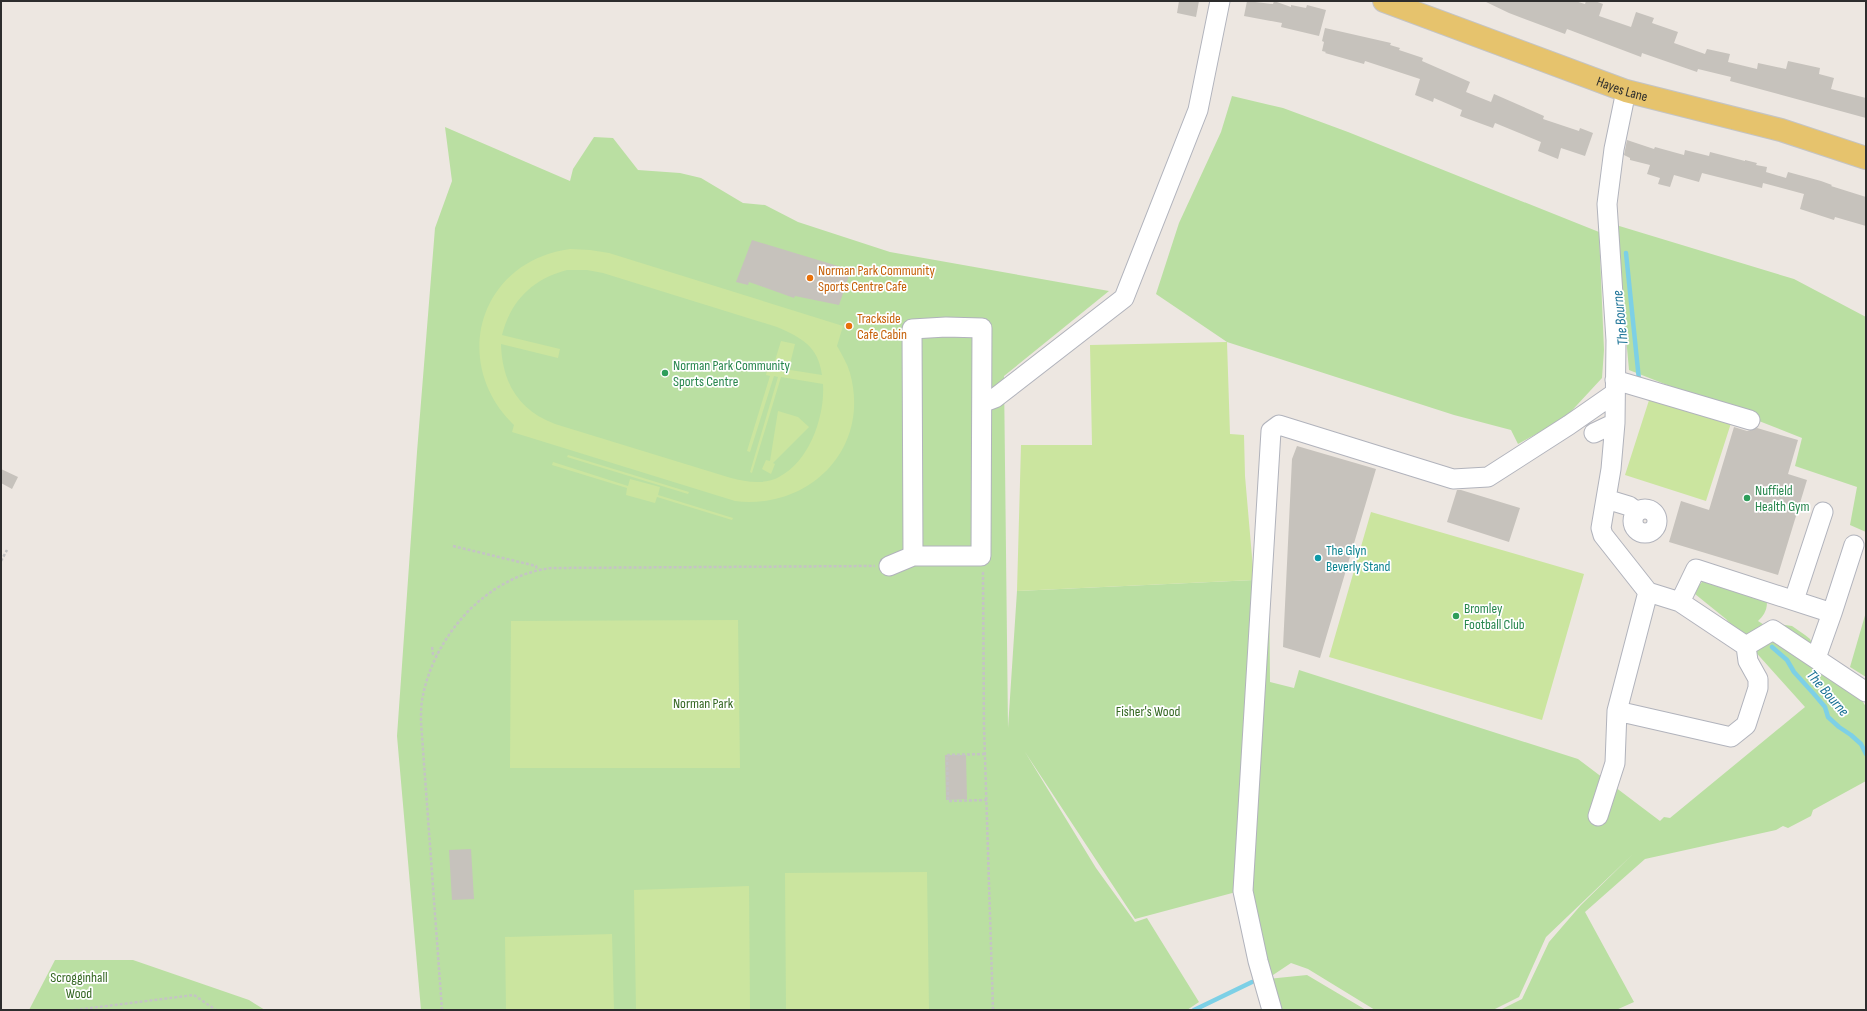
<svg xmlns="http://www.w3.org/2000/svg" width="1867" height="1011" viewBox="0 0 1867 1011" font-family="'Sofia Sans Condensed',sans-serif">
<rect width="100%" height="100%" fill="#ede7e1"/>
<!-- green -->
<path fill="#badfa2" d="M1232,96L1283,108L1348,132L1599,232L1604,350L1602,378L1565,418L1518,444L1511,430L1454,415L1227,342L1156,294L1179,223L1221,132Z
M445,127L570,181L573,169L594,137L613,138L638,170L680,173L701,178L743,203L765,205L798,222L890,252L1109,291L1004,376L1008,728L1017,591L1254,580L1269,575L1270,682L1294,688L1299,670L1578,759L1660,821L1664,817L1670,818L1805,707L1726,619L1695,594L1699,585L1704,580L1766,598C1769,607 1764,616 1758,621L1769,628L1778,624L1792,626L1805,635L1810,639L1815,650L1862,700L1866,707V781L1813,810L1811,816L1788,828L1783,826L1776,830L1645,859L1585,912L1634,1002L1616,1010H1500L1522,999L1549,942L1581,905L1633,854L1546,937L1519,997L1493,1010H1375L1308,969L1291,963L1267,979L1307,975L1366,1010H1276L1236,892L1135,919L1025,752L1096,868L1135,922L1147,918L1199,1002L1187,1010H421L397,736L417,452L435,228L452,181Z
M1616,225L1794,279L1866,317V532L1850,525L1857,487L1795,466L1802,438L1629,370Z
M1866,612V677L1850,667Z
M55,960H133L249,1000L265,1010H29Z"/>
<!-- pitch -->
<path fill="#cbe59f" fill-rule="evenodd" d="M570,249L590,250L609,253L843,326L837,346C842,355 847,363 850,373C871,449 809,510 735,501L512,432L514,425C449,362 480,261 570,249ZM567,270H587L603,273L777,327C802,338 818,346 822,375L784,369L785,363L790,364L795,344L781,341L773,367L768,366L766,375L770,376L747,451L750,452L774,376L778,377L750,472L752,473L781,377L823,384C825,416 810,461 779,477C765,485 746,482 731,478L555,424C518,410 502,382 501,344L558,358L560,349L502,335C511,300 533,279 567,270Z
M1227,342L1230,434L1244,435L1245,476L1254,580L1017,591L1021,445H1092L1090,345Z
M1651,394L1732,420L1706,501L1625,475Z
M778,411L798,417L809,427L773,463L775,464L771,474L762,469L766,460L770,461Z
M568,455L689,492L688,494L567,457Z
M553,462L628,486L630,479L660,487L658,495L733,518L732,520L657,497L655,503L626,495L627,488L552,465Z
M1371,512L1584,574L1542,720L1329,657Z
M738,620L740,768H510L511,621Z
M927,872L929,1010H786L785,873Z
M749,886L750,1010H636L634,890Z
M612,934L614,1010H506L505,937Z"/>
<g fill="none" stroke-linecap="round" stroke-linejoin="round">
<!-- stream -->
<path stroke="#7dd0e6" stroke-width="4.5" d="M1626,253L1639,380
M1772,647L1787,660L1794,672L1814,694L1825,707L1828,717L1839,727L1851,735L1861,744L1866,754
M1194,1010L1252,982"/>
</g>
<!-- building -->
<path fill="#c6c2bc" d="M1179,1H1199L1196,17L1177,13Z
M1247,1L1273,4L1274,1L1291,7V5L1306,8L1307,5L1326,10L1319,36L1281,27L1282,23L1244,16Z
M1484,1H1575L1585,4L1586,1H1595L1603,4L1599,16L1631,27L1636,12L1654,18L1652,23L1678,32L1674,43L1705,54L1707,49L1730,54L1728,62L1757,69L1758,63L1786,69L1788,61L1820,68L1819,74L1834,78L1831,89L1866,98V118L1730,81L1731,77L1698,69L1697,72L1642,53L1641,57L1567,29L1565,34L1509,13Z
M1325,28L1391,43L1390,45L1400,48L1399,50L1423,58L1422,61L1470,82L1466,92L1491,102L1494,94L1544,116L1543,119L1579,131L1580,128L1593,133L1585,156L1561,148L1558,159L1538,151L1541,142L1495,123L1493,128L1460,116L1462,110L1434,98L1433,102L1415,95L1420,79L1365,61L1364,64L1325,53L1326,52L1322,51L1324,42L1322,41Z
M1627,140L1654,149L1655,147L1684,155L1685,150L1709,156L1710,152L1745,161V160L1757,163L1756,165L1767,167L1766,172L1786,178L1788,172L1821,181L1832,185L1831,186L1866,197V226L1835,217L1834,220L1800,209L1804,194L1763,183L1762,188L1702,173L1699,182L1674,175L1670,187L1658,184L1660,178L1647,174L1650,165L1630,160V158L1624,155Z
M752,240L851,270L839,305L795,296L794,298L749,282L748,285L736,282Z
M1734,427L1747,431L1757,428L1798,440L1788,474L1807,480L1778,575L1669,542L1681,501L1709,510Z
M1297,446L1376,469L1320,658L1283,647L1292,459Z
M1,469L18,477L12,489L1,483Z
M1457,490H1461L1520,508L1509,542L1447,522Z
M945,755H966L967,799L946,800Z
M471,849L474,899L452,900L449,850Z"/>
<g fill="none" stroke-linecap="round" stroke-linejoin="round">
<defs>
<path id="minor" d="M1626,91L1614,149L1607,204L1616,340L1615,423L1611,469L1601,528L1603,535L1648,592L1680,602L1746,646L1773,630L1866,692
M946,327L982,328L981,556H913L912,329Z
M1615,380L1750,420
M982,403L995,398L1124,298L1198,110L1220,1
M1594,433L1615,423
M1606,499L1629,506L1637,512
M1633 521a12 12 0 1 1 24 0a12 12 0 1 1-24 0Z
M889,566L913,556
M1648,592L1617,711L1731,737L1746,725L1758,688V679L1748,661L1746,646
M1794,600L1823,512
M1680,602L1696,569L1832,613L1854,545
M1816,658L1832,613
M1598,816L1615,763L1617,711
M1272,1010L1258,961L1243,891L1271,431L1279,425L1453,479L1488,477L1569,425L1615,393"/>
<g id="major">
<path id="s1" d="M1384,1L1626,91L1781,130L1866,158"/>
</g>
</defs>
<!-- minor casing -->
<use href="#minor" stroke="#b1b3bc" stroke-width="21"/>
<!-- major casing -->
<use href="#major" stroke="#c4c4c4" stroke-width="24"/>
<!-- path -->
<path stroke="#c4c4c4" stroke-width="2.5" stroke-dasharray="3 2" stroke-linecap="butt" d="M453,546L536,566L537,570
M1,561L7,550
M983,572L984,726L993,1010
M432,647L433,654L437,656
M985,754L947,755L948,801L987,800
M75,1010L194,995L216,1010
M442,1010L421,722C421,713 421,703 423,695C436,633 488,576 551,568L875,566"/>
<!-- minor -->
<use href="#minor" stroke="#fff" stroke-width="19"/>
<!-- major -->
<use href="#major" stroke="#e6c36d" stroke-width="22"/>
</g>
<!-- markers -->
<g fill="#e8710a" stroke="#fff" stroke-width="1.5">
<circle cx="810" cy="278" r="4"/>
<circle cx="849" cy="326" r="4"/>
</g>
<g fill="#2e9e5b" stroke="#fff" stroke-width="1.5">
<circle cx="665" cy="373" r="4"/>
<circle cx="1747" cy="498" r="4"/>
<circle cx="1456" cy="616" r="4"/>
</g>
<circle fill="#0f9aa8" stroke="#fff" stroke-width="1.5" cx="1318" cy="558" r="4"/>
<g text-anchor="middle" stroke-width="3.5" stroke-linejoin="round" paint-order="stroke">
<!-- street labels -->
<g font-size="14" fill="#2d2d2d" stroke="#fff">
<text dy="5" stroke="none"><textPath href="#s1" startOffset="254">Hayes Lane</textPath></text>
</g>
<!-- food labels -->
<g font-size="14" fill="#c56008" stroke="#fff" text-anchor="start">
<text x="818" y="275">Norman Park Community<tspan x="818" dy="16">Sports Centre Cafe</tspan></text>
<text x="857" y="323">Trackside<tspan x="857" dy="16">Cafe Cabin</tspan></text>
</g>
<!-- leisure labels -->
<g font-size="14" fill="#27864d" stroke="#fff" text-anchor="start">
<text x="673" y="370">Norman Park Community<tspan x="673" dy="16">Sports Centre</tspan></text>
<text x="1755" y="495">Nuffield<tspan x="1755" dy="16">Health Gym</tspan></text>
<text x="1464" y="613">Bromley<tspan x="1464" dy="16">Football Club</tspan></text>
</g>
<!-- culture labels -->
<g font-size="14" fill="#0d838f" stroke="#fff" text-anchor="start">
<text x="1326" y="555">The Glyn<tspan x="1326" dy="16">Beverly Stand</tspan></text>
</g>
<!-- park labels -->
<g font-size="14" fill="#336621" stroke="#fff">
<text x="703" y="708">Norman Park</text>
<text x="1148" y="716">Fisher's Wood</text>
<text x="79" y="982">Scrogginhall<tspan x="79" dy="16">Wood</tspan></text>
</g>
<!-- water labels -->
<g font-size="15" font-style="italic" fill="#197195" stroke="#fff">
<text transform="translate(1620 318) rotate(-96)" y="5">The Bourne</text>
<text transform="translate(1828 693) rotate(49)" y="5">The Bourne</text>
</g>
</g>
<!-- border -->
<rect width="1867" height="1011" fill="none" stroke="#2d2d2d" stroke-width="4"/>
</svg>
